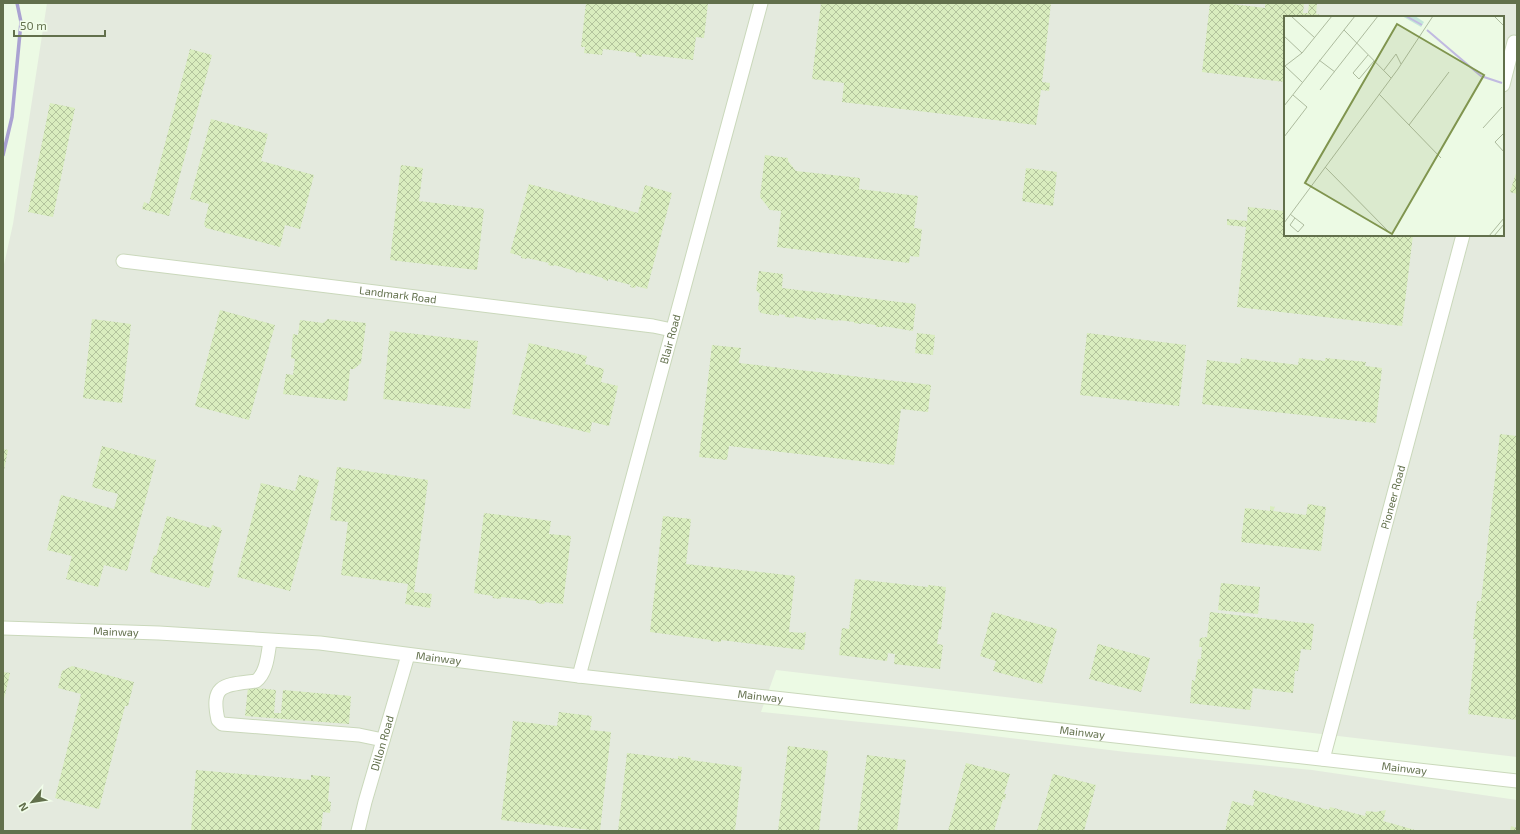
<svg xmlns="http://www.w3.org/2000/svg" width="1520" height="834" viewBox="0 0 1520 834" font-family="'Exo 2',sans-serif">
<defs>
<pattern id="building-cross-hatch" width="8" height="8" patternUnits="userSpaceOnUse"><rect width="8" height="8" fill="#d9edbe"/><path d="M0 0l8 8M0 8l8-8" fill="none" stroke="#b3c49d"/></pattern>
</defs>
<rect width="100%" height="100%" fill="#ecfae4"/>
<!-- industrial -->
<path fill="#e4eade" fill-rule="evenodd" d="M47,3L1517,4V757L776,670L761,712L960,732L1126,752L1312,770L1517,800V831H3V269L13,224ZM1285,17H1503V235H1285Z"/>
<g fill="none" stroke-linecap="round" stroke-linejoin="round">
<!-- stream -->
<path stroke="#aaa2d2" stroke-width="3.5" d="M3,155L12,117L21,22L17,3"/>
</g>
<!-- building -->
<path fill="url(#building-cross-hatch)" d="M586,3H708L704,38L696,37L693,60L642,54V57L636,56V53L603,49L602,55L584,53L585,47H581Z
M821,3L952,4V3H1051L1042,82L1050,83L1049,91L1041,90L1036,125L842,102L844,83L812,79Z
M1210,3H1224L1265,8V3H1304L1303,13H1308L1309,3H1312L1317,4L1316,14L1329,17H1285V82L1202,72Z
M190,49L212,55L169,216L142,209L144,202L149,204Z
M50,103L75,108L53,217L28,212Z
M211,119L268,134L261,161L314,175L300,229L285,225L280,247L206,228L204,224L209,204L190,199Z
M765,155L788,158V161L796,171L860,178L859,189L918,196L914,228L922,229L919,257L910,256L909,263L777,247L781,211L770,210L760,197Z
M401,165L423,168L419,201L484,209L477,270L390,260Z
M1026,168L1057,172L1053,206L1022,201Z
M1517,170V194L1510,192Z
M529,184L638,213L645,185L672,193L647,289L636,286L635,288L630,287L631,285L608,279V281L603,279V278L581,272V273L575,272L576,271L554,265L553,266L548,265L549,263L527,258L526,259L521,258V256L510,253Z
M1248,207L1285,211V235H1413L1402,326L1237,307L1246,227L1227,225V219L1247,221Z
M759,271L783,274L782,288L916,304L913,331L883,326V327H876V325L861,323V324L854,323V322L838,320V321L816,318V320L794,316V318L785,317V315L779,314V316L761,313L758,309L760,294L756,290Z
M220,310L275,325L249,420L195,406Z
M92,319L131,324L122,403L83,398Z
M328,319L366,323L361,363L354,369H350L347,401L283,394L286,374L293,375L295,359L291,358L293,334L298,335L300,320L323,323Z
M390,331L478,341L470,409L383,399Z
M917,333L935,335L933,355L915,353Z
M1087,333L1186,345L1179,406L1080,395Z
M529,343L587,356L585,364L604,369L601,382L618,386L609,426L592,422L590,433L512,414Z
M712,345L741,348L739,363L931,385L928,412L901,409L894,465L729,446L727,460L699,457Z
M1241,358L1298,365L1299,358L1325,361V358L1366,362L1365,366L1382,368L1376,423L1202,404L1207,360L1240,364Z
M1500,434L1517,436V720L1468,714L1476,639H1473L1477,601H1481Z
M102,446L156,460L127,571L104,565L98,587L66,579L72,556L47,550L61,495L114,509L118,494L92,487Z
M3,449L8,450L4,470H3Z
M337,467L428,480L414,592L432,594L430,608L405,604L408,584L341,575L348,522L330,520Z
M299,475L319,480L290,591L237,577L261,483L295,491Z
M1308,504L1326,507L1321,551L1241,542L1245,508L1270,511V506L1275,507L1273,511L1306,515Z
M484,513L551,521L549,534L571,536L563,604L545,602L544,604L536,603V601L501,597V599L492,598L493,596L474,593Z
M167,516L211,528L212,525L221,528V530H222L211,570L214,571L209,588L150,572L154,555L156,556Z
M663,516L691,519L686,564L795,576L789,632L804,633V632H806L804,650L721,640V642L711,641V640L650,632Z
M855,579L928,587V585L946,587L941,630L939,629L937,644L943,645L940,669L894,664L895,654L888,653L887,661L839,655L842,628L849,629Z
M1221,583L1260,587L1258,614L1218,610Z
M992,612L1057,629L1042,684L993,671L996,661L980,656Z
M1210,612L1314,624L1311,650L1301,649L1298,671H1295L1293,693L1253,688L1250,710L1190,703L1192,680L1195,681L1198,659H1201L1202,647H1199L1200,638L1207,637Z
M1098,644L1150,658L1141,692L1089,679Z
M72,666L134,682L128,706H125L99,809L55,798L81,694L58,688L62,671Z
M3,672L10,673L4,699H3Z
M248,687L276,690L274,713H281L283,690L351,696L349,724L245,716Z
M559,712L592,716L590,730L611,732L600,831L501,820L513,721L557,726Z
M788,746L828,751L819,831H778Z
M627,753L678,759V756L691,758V760L742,767L735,831H618Z
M867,755L906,760L897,831H857Z
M966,763L1010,774L1004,794H1006L1005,800L1003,799L994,831H948Z
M196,770L311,780V775L330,777L328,801L331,802L330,813L323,812L321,831H191Z
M1053,774L1096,785L1084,831H1037Z
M1254,790L1329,810L1330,807L1365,816L1366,811L1376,812L1386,810L1383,821L1415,830V831H1225L1232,801L1253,806L1255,799H1252Z
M1511,826L1517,828V831H1510Z"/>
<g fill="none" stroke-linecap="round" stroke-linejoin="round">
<defs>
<g id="minor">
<path d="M1503,85L1514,42"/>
<path id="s1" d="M123,261L653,326L672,330"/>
<path id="s2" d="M3,628L159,633L320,643L579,676L1517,781"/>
<path d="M270,641C268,653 267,673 256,681C225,685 210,683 218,720L222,724L359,735L383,740"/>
<path id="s3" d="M579,676L761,3"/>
<path id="s4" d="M1323,759L1463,235"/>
<path id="s5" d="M358,831L365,802L408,655"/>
</g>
</defs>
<!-- minor casing -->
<use href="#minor" stroke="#cad8bb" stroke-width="15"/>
<!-- minor -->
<use href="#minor" stroke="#fff" stroke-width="13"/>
</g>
<g text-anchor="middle" stroke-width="3" stroke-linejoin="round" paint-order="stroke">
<!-- street labels -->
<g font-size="11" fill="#62704c" stroke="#f1fdea">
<text dy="4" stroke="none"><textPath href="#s1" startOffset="277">Landmark Road</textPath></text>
<text dy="4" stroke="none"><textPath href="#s3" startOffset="349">Blair Road</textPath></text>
<text dy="4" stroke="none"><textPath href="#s4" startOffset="271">Pioneer Road</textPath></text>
<text dy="4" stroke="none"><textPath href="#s2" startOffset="113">Mainway</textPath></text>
<text dy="4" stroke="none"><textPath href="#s2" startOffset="437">Mainway</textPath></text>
<text dy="4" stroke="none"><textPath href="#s2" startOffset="761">Mainway</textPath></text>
<text dy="4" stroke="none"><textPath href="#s2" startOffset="1085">Mainway</textPath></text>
<text dy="4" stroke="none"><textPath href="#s5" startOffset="91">Dillon Road</textPath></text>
<text dy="4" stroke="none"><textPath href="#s2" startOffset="1409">Mainway</textPath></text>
</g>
</g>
<!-- overview -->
<g transform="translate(1284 16)">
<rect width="220" height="220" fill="#ecfae4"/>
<path d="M118,0H131L140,6L137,11Z" fill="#c4e6d9"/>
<path fill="none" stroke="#c1bae1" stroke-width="2" d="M122,0L138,9M143,14L197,60L218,67"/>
<path fill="none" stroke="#adbb9e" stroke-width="1" d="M7,0L31,22M210,0L220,10M60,14L107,62M0,20L18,37M84,39L69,57L75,63L90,45M35,44L51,56M1,50L18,37L48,0M1,50L18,66M100,54L112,38L117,48M36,74L94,0M95,78L157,142M0,90L71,0M125,109L165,56M199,112L218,91M220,117L211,126L220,136M0,121L23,91L9,79M41,151L104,215M6,198L11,202L6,209L14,216L20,209L11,202M0,207L114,53L149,0M205,220L220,202M210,220L220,208"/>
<path fill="#80954f" fill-opacity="0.15" stroke="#80954f" stroke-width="2" d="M113,8L200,59L108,218L21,167Z"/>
<rect width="220" height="220" fill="none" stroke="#62704c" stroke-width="2"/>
</g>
<!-- border -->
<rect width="1520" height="834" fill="none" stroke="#62704c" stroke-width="8"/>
<!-- north arrow -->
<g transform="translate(32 802) rotate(240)" stroke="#f1fdea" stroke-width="3" paint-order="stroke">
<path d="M0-3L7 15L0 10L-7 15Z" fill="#62704c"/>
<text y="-6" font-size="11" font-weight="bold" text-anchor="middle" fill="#62704c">N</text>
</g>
<!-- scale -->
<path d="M14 30v6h91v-6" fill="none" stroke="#62704c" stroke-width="2"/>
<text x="20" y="30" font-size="12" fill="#62704c" stroke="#f1fdea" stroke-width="3" paint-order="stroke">50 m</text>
</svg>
